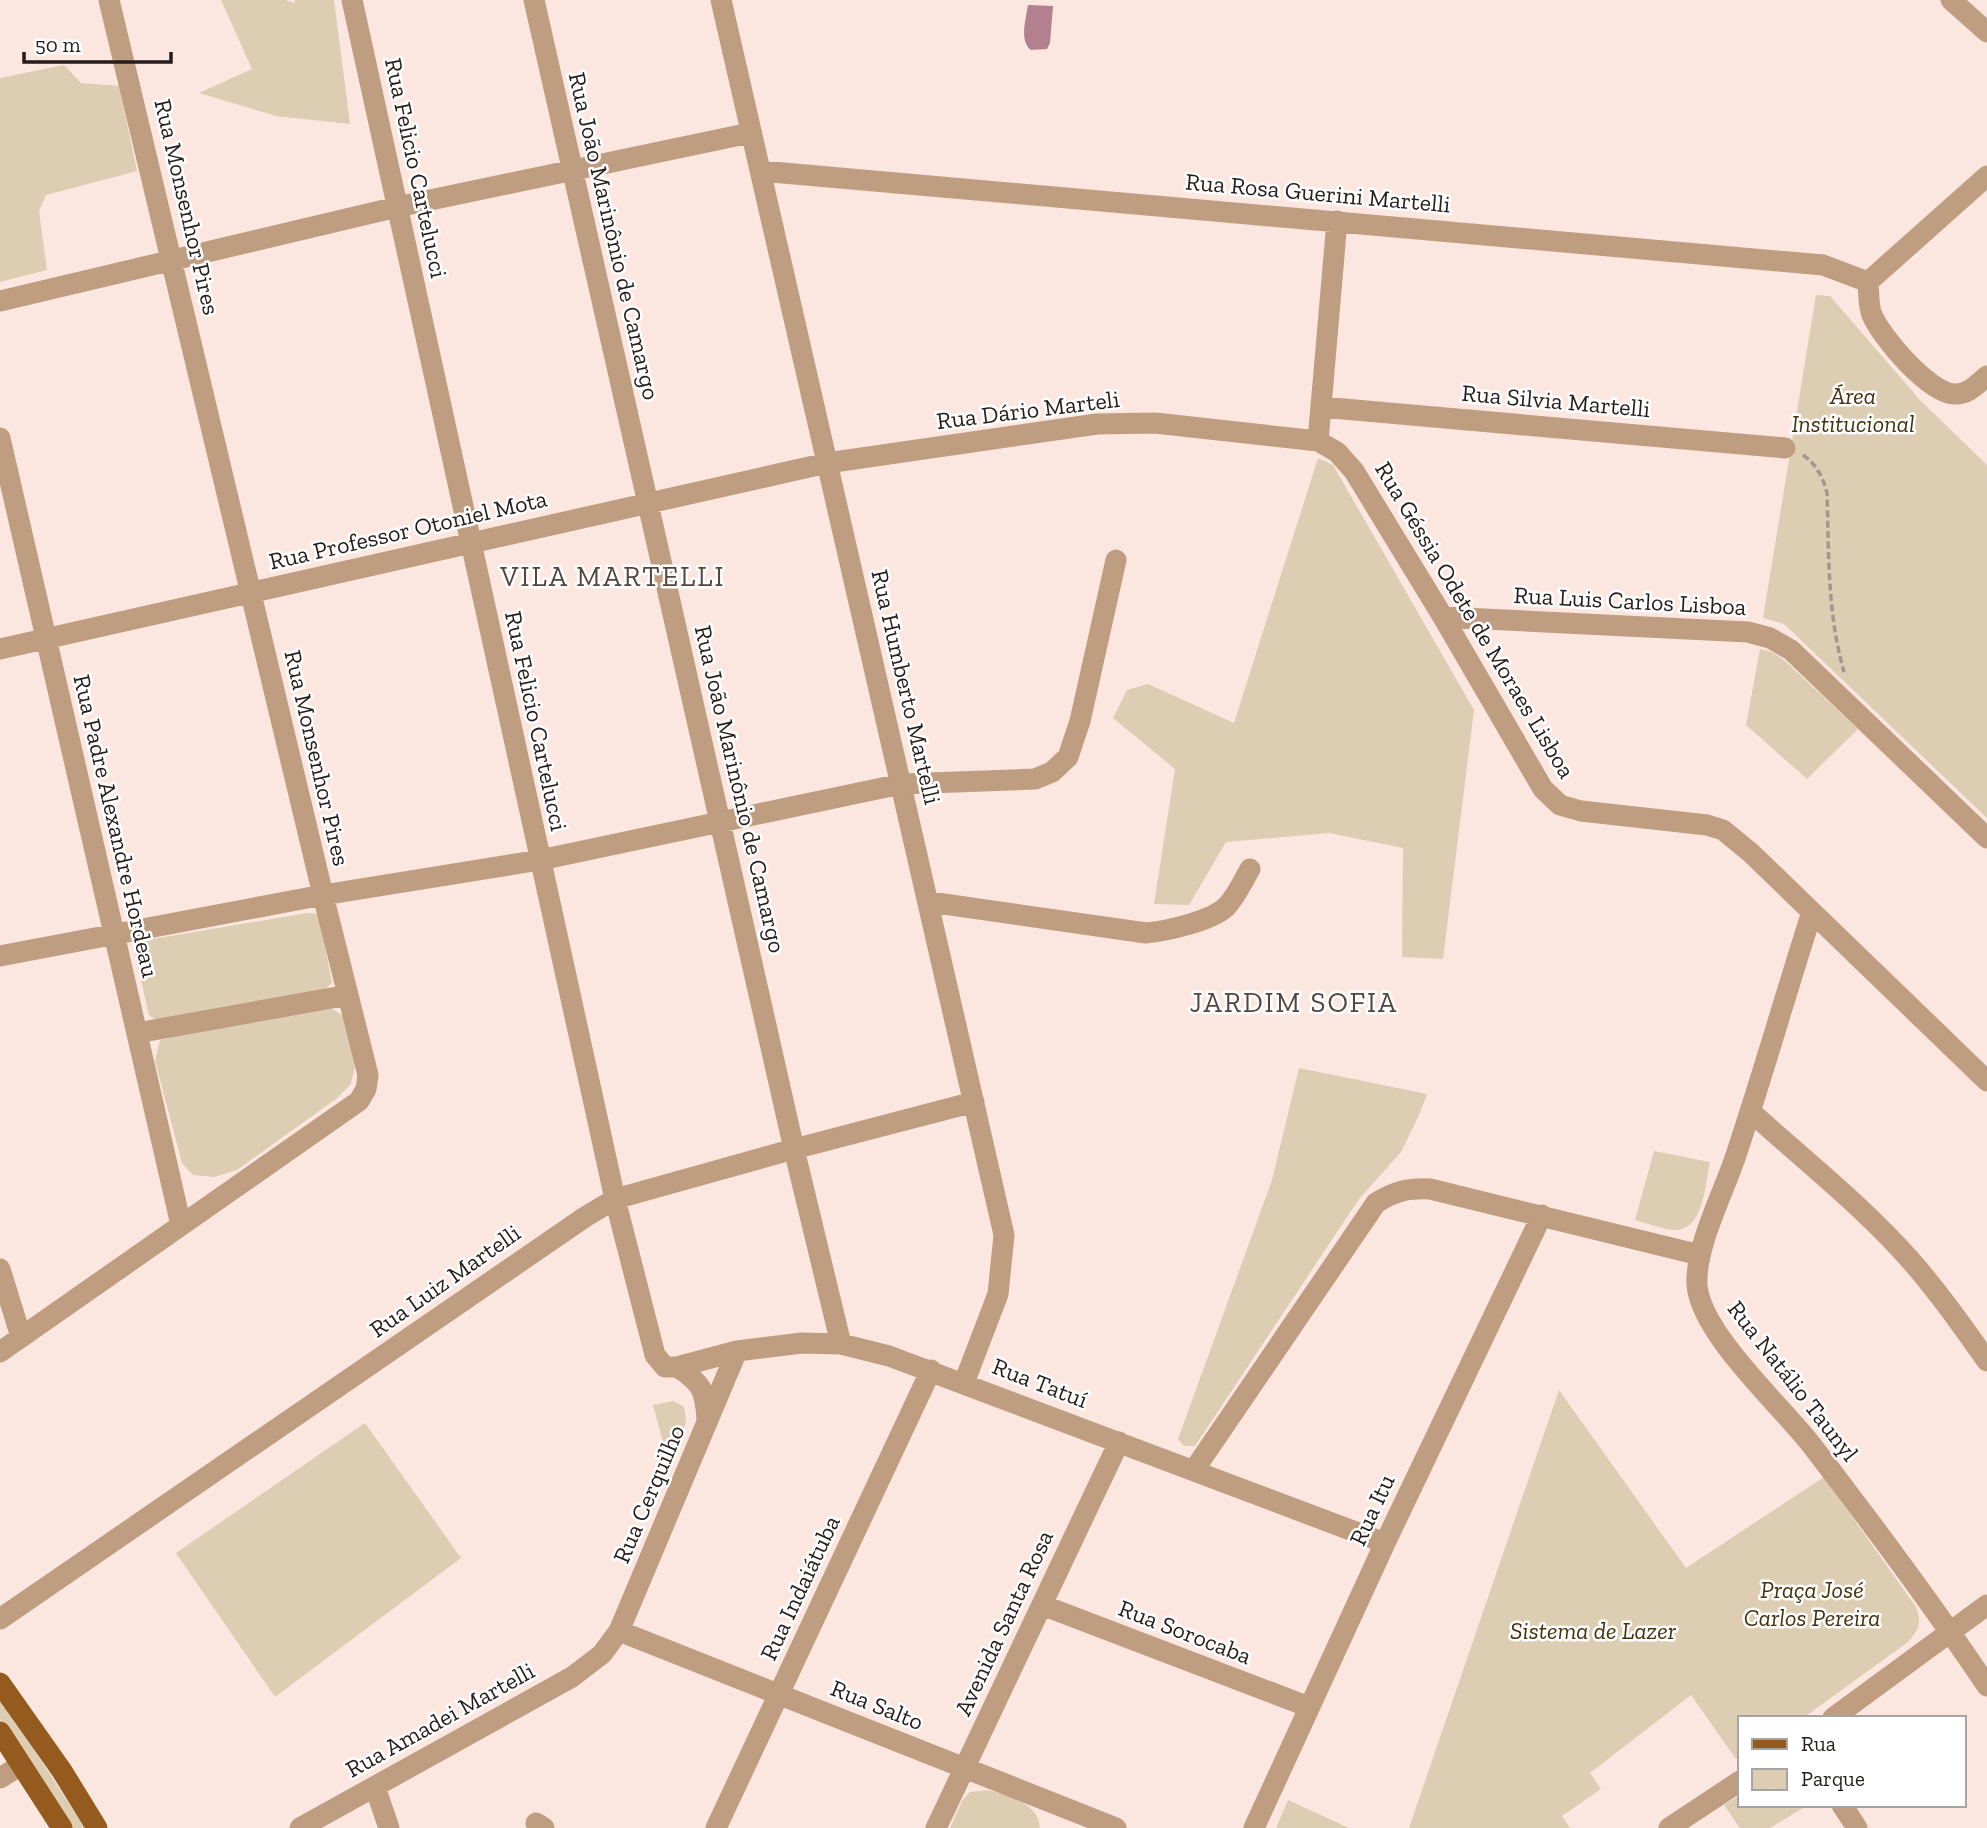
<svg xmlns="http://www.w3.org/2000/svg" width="1987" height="1828" viewBox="0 0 1987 1828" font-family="'Zilla Slab',serif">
<rect width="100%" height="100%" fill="#fbe7e0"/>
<!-- green -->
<path fill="#ddcdb2" d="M221,0H285L295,3V0H334L350,124L276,116L199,93L252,69Z
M64,65L81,83L119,86L137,171L46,195L39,211L47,270L0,282V78Z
M1816,295L1830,296L1920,400L1987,465V818L1784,624L1763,618Z
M1318,458L1333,465L1474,710L1443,959L1402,957L1403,848L1329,833L1226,842L1189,905L1154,904L1175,769L1113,718L1127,690L1148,684L1234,723Z
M1760,649L1772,652L1784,660L1858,729L1807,779L1746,725Z
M307,913L319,914L332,983L324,990L157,1021L149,1015L134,949L141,941Z
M308,1007L331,1008L346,1018L355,1066L351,1084L336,1099L237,1170L214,1177L193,1175L182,1163L155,1061L160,1040Z
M1299,1068L1427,1094L1420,1113L1401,1152L1359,1199L1195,1446H1184L1178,1439L1272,1180Z
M1654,1151L1710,1162C1705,1184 1704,1231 1674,1230C1661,1229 1647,1223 1635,1220Z
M1559,1390L1686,1568L1824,1477L1916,1607C1922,1623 1919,1630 1908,1642L1803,1718H1740V1757L1736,1759L1691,1695L1590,1773L1601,1789L1562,1816L1570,1828H1409Z
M673,1401L683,1406C692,1425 676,1444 668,1461L653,1405Z
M365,1423L461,1558L275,1697L176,1553Z
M0,1698L85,1828H66L0,1719Z
M988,1790C1008,1796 1038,1802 1040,1828H950L962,1801L970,1792Z
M1740,1795V1805H1808L1770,1828H1740L1724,1805Z
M1288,1800L1349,1828H1276Z"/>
<!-- water -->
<path fill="#b38090" d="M1028,5L1053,6L1050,43L1047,49L1031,50C1019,41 1026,19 1028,5Z"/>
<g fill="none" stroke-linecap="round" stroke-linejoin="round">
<!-- path -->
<path stroke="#a49590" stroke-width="3.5" stroke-dasharray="7 3.5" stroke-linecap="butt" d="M1803,455C1816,464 1823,477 1827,493C1829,555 1827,612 1844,672"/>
<!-- minor -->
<path stroke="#bf9d81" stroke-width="21" d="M352,0L615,1199L655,1355L665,1367H677L737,1351L802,1343L841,1344L889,1356L1385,1543
M534,0L794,1149L841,1344
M721,0L1004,1235L998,1294L964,1383
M1951,0L1987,32
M761,171L1823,265L1868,282
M1987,176L1868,282C1869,292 1868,306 1872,315C1882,338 1928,392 1954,394C1968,395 1977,384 1987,376
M0,301L397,207L750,133
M1321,407L1785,448
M0,438L181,1225
M1318,441L1337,221
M1443,617L1748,632L1770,638L1791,650L1987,838
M0,649L827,463L1097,424L1155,423L1318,441L1337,452L1354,471L1443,617L1543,789L1560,805L1581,811L1707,825L1723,830L1751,853L1987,1081
M930,902L1146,933C1167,931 1211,921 1226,907C1236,897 1243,881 1250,869
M1812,912C1786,993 1763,1074 1736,1155C1724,1192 1695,1246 1697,1285C1701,1335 1783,1407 1813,1447C1873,1525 1932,1604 1987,1686
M0,956L323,895L540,860L901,784L1035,779L1052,772L1068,757L1080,721L1116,560
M137,1033L348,995
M1750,1111C1804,1160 1864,1207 1912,1262C1939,1293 1963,1327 1987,1361
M0,1269L21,1337
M0,1352L359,1101L366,1089L368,1075L323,895L109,0
M677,1367C702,1383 705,1390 707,1419
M1194,1470L1376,1203C1395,1191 1408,1188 1430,1189L1700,1255
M1042,1605L1309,1707
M0,1619L585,1217L615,1199L794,1149L974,1102
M619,1631L1116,1828
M1833,1718L1987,1605
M0,1778L21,1765
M375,1787L389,1828
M1842,1805L1857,1828
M536,1823L544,1828
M300,1828L572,1677L602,1654L619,1631L737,1351
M716,1828L931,1370
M936,1828L1119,1442
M1254,1828L1385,1543L1542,1215
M1669,1828L1740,1781"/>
<!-- major -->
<path stroke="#955a1e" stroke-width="21" d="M0,1683L62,1771L97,1828
M0,1732L62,1828"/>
</g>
<g text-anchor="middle" stroke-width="5" stroke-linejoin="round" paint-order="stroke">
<!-- street labels -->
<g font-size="24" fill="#241d1b" stroke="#fff">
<text transform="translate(416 168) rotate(78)" y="8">Rua Felicio Cartelucci</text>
<text transform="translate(1318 193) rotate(5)" y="8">Rua Rosa Guerini Martelli</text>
<text transform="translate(187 207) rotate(77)" y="8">Rua Monsenhor Pires</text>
<text transform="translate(614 236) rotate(77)" y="8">Rua João Marinônio de Camargo</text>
<text transform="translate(1556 401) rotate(5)" y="8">Rua Silvia Martelli</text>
<text transform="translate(1028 410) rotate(-7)" y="8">Rua Dário Marteli</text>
<text transform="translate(408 530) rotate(-13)" y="8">Rua Professor Otoniel Mota</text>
<text transform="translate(1630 601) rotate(3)" y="8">Rua Luis Carlos Lisboa</text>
<text transform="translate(1475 620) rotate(59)" y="8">Rua Géssia Odete de Moraes Lisboa</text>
<text transform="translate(906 687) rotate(77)" y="8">Rua Humberto Martelli</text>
<text transform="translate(536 721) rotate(78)" y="8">Rua Felicio Cartelucci</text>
<text transform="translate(317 758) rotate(77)" y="8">Rua Monsenhor Pires</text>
<text transform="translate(740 789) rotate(77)" y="8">Rua João Marinônio de Camargo</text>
<text transform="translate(116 826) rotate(77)" y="8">Rua Padre Alexandre Hordeau</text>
<text transform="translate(445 1281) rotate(-35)" y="8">Rua Luiz Martelli</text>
<text transform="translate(1793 1381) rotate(52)" y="8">Rua Natálio Taunyl</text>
<text transform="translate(1040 1383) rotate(21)" y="8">Rua Tatuí</text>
<text transform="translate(649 1494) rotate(-67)" y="8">Rua Cerquilho</text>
<text transform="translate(1372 1510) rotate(-65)" y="8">Rua Itu</text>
<text transform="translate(800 1588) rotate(-65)" y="8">Rua Indaiátuba</text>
<text transform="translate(1004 1623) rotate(-65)" y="8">Avenida Santa Rosa</text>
<text transform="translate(1185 1632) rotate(21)" y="8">Rua Sorocaba</text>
<text transform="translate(877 1705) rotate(22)" y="8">Rua Salto</text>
<text transform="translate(440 1720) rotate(-29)" y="8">Rua Amadei Martelli</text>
</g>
<!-- park labels -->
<g font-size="24" font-style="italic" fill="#44320d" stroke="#fff">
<text x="1853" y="404">Área<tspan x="1853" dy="28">Institucional</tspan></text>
<text x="1812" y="1598">Praça José<tspan x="1812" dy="28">Carlos Pereira</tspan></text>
<text x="1593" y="1639">Sistema de Lazer</text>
</g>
<!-- quarter labels -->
<g font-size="28" letter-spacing="2" fill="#54453f" stroke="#fff">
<text x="613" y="586">VILA MARTELLI</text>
<text x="1294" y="1012">JARDIM SOFIA</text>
</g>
</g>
<!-- legend -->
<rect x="1738" y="1716" width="228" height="91" fill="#ffffff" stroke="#a7a5a4" stroke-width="2"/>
<rect x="1752" y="1739" width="35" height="10" fill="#955a1e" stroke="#a7a5a4" stroke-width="2"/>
<text x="1801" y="1751" font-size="21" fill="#241d1b">Rua</text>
<rect x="1752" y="1769" width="35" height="21" fill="#ddcdb2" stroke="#a7a5a4" stroke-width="2"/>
<text x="1801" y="1786" font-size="21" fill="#241d1b">Parque</text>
<!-- scale -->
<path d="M24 52v10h147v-10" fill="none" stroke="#241d1b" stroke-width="3.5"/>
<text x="35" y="52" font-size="21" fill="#241d1b" stroke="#ffffff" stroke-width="5" paint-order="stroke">50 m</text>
</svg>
